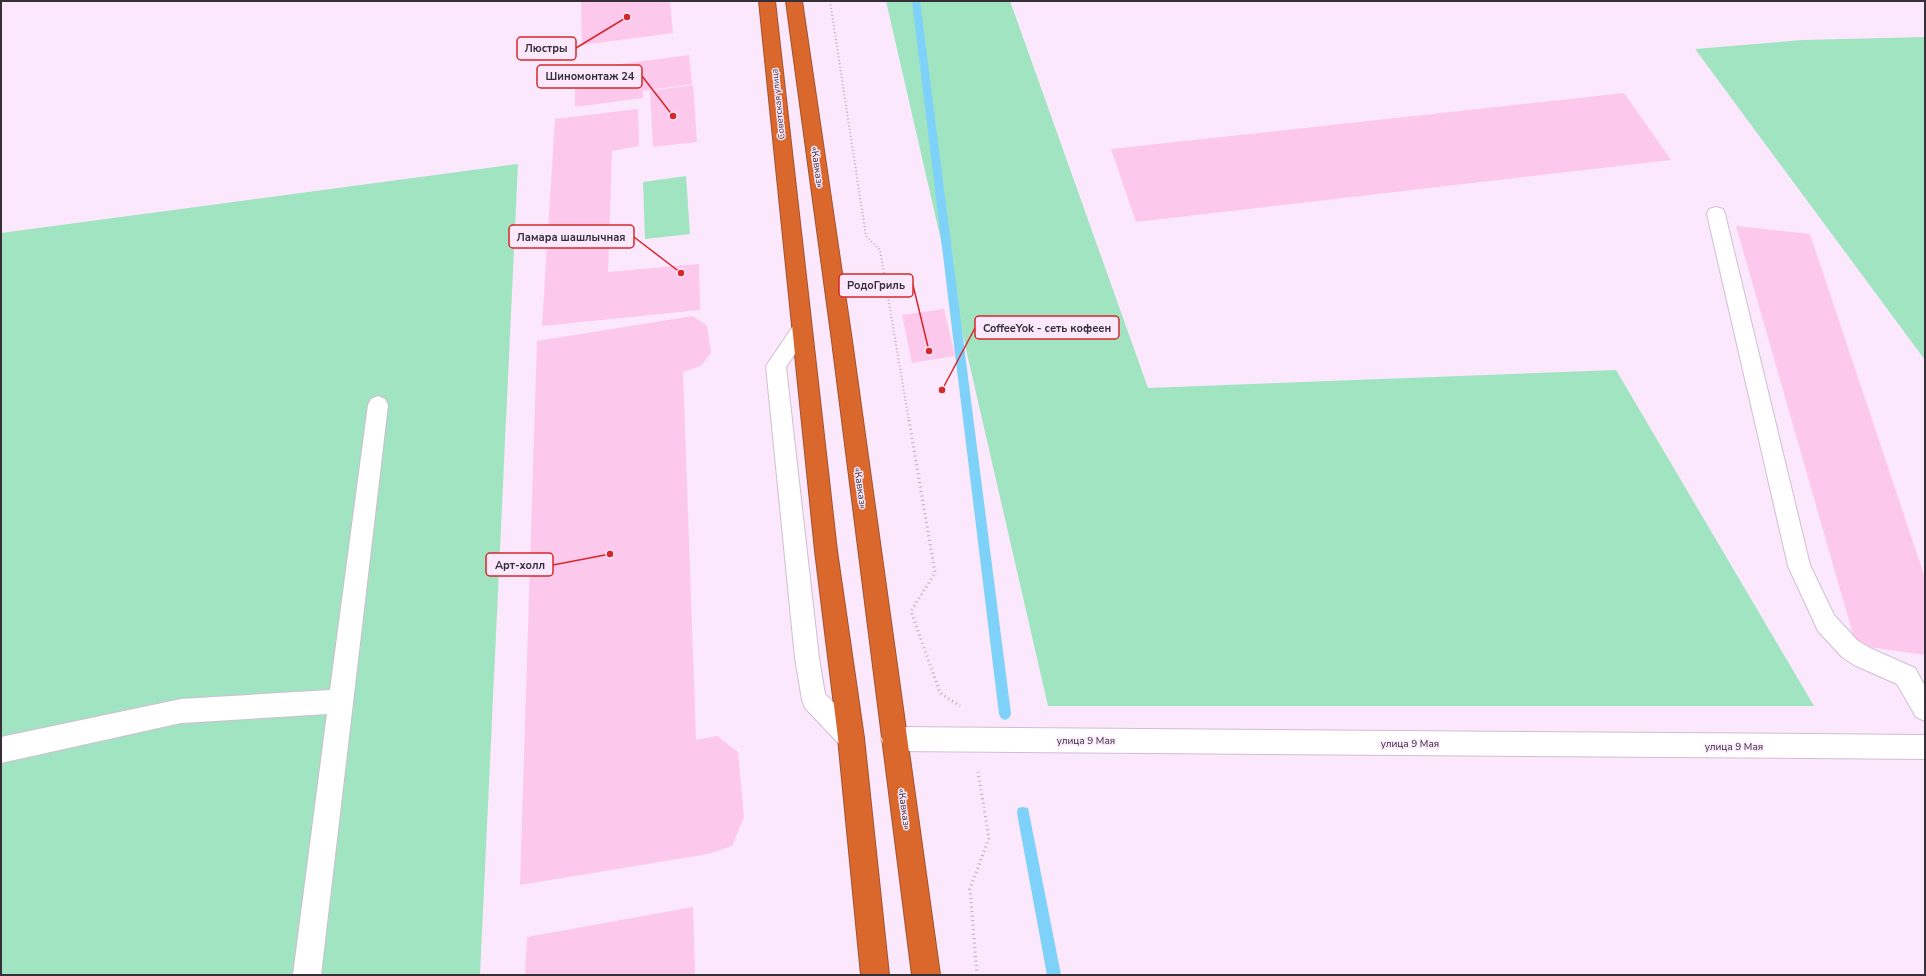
<svg xmlns="http://www.w3.org/2000/svg" width="1926" height="976" viewBox="0 0 1926 976" font-family="'Nunito Sans',sans-serif">
<rect width="100%" height="100%" fill="#fbe8fd"/>
<!-- green -->
<path fill="#a0e4c1" d="M886,1H1010L1148,388L1616,370L1814,706H1048Z
M1925,37V360L1695,49L1803,40Z
M518,164L480,975H1V233Z
M686,176L690,234L645,239L643,182Z"/>
<g fill="none" stroke-linecap="round" stroke-linejoin="round">
<!-- stream -->
<path fill="#7ed1f9" fill-rule="evenodd" d="M912,1H920L1011,714L1009,718L1005,720L1001,718L999,714Z
M1023,807L1028,808L1029,813L1061,975H1047L1017,813L1018,808Z"/>
</g>
<!-- building -->
<path fill="#fcc8eb" d="M581,1H670L673,33L582,45Z
M689,55L692,84L643,91V98L575,107V70Z
M693,85L697,142L653,147L650,91Z
M1624,93L1671,160L1136,222L1111,149Z
M638,109L639,146L612,151L608,272L699,264L700,310L542,326L555,119Z
M1736,226L1810,234L1925,578V655L1856,645Z
M944,309L955,356L912,363L902,315Z
M693,316L707,326L711,353L701,366L683,372L696,740L717,736L738,752L744,817L732,846L708,854L520,885L537,341Z
M693,907L695,975H525L527,937Z"/>
<g fill="none" stroke-linecap="round" stroke-linejoin="round">
<defs>
<path id="minor" d="M1716,207L1723,209L1725,214L1810,565L1834,615L1858,641L1872,649L1915,668L1925,686V721L1916,717L1897,684L1854,665L1842,657L1818,631L1788,566L1707,214L1709,209Z
M802,321L809,323L812,329L786,367L819,658L825,694L860,729L864,738L860,747L851,750L842,747L805,708L802,700L795,658L766,366L795,323Z
M378,396L385,399L388,405L321,975H293L327,714L181,723L1,763V737L181,699L330,690L368,405L371,399Z
M894,727L1925,735V759L894,751L885,748L881,739L885,730Z"/>
<path id="highway" d="M759,1H775L837,551L864,738L889,975H861L838,738L815,551Z
M786,1H802L852,341L940,975H912L832,341Z"/>
</defs>
<!-- minor casing -->
<use href="#minor" stroke="#d0bed2" stroke-width="2"/>
<!-- highway casing -->
<use href="#highway" stroke="#a15330" stroke-width="2"/>
<!-- path-far1 -->
<path stroke="#bbabbc" stroke-width="2" stroke-dasharray="1 2.5" stroke-linecap="butt" d="M830,1L866,236L880,250L909,421"/>
<!-- path -->
<path stroke="#bbabbc" stroke-width="3" stroke-dasharray="1 3.5" stroke-linecap="butt" d="M909,420L935,573L911,611L940,693L960,706
M977,975L970,889L989,838L978,772"/>
<!-- minor -->
<use href="#minor" fill="#fff" fill-rule="evenodd"/>
<!-- highway -->
<use href="#highway" fill="#da672c" fill-rule="evenodd"/>
</g>
<g text-anchor="middle" stroke-width="3" stroke-linejoin="round" paint-order="stroke">
<!-- far-street labels -->
<g font-size="9" fill="#372f37" stroke="#fbe8fd">
<text transform="translate(778 104) rotate(-96)" y="3">Советская улица</text>
</g>
<!-- street labels -->
<g font-size="10" fill="#372f37" stroke="#fbe8fd">
<text transform="translate(818 167) rotate(82)" y="4">«Кавказ»</text>
<text transform="translate(861 488) rotate(82)" y="4">«Кавказ»</text>
<text x="1086" y="744">улица 9 Мая</text>
<text x="1410" y="747">улица 9 Мая</text>
<text x="1734" y="750">улица 9 Мая</text>
<text transform="translate(905 809) rotate(82)" y="4">«Кавказ»</text>
</g>
</g>
<!-- callouts -->
<path fill="none" stroke="#d62828" stroke-width="1.5" d="M627 17L576 48M673 116L642 76M681 273L634 237M929 351L913 285M942 390L975 328M610 554L553 565"/>
<g fill="#d62828" stroke="#fbe8fd" stroke-width="1.5">
<circle cx="627" cy="17" r="4"/>
<circle cx="673" cy="116" r="4"/>
<circle cx="681" cy="273" r="4"/>
<circle cx="929" cy="351" r="4"/>
<circle cx="942" cy="390" r="4"/>
<circle cx="610" cy="554" r="4"/>
</g>
<g fill="#fbe8fd" stroke="#d62828" stroke-width="1.5">
<rect x="517" y="37" width="59" height="23" rx="4"/>
<rect x="537" y="65" width="105" height="23" rx="4"/>
<rect x="509" y="225" width="125" height="23" rx="4"/>
<rect x="839" y="274" width="74" height="23" rx="4"/>
<rect x="975" y="316" width="144" height="23" rx="4"/>
<rect x="486" y="553" width="67" height="23" rx="4"/>
</g>
<g font-size="11" text-anchor="middle" font-weight="bold" fill="#372f37">
<text x="546" y="52">Люстры</text>
<text x="590" y="80">Шиномонтаж 24</text>
<text x="571" y="241">Ламара шашлычная</text>
<text x="876" y="289">РодоГриль</text>
<text x="1047" y="332">CoffeeYok - сеть кофеен</text>
<text x="520" y="569">Арт-холл</text>
</g>
<!-- border -->
<rect width="1926" height="976" fill="none" stroke="#372f37" stroke-width="4"/>
</svg>
